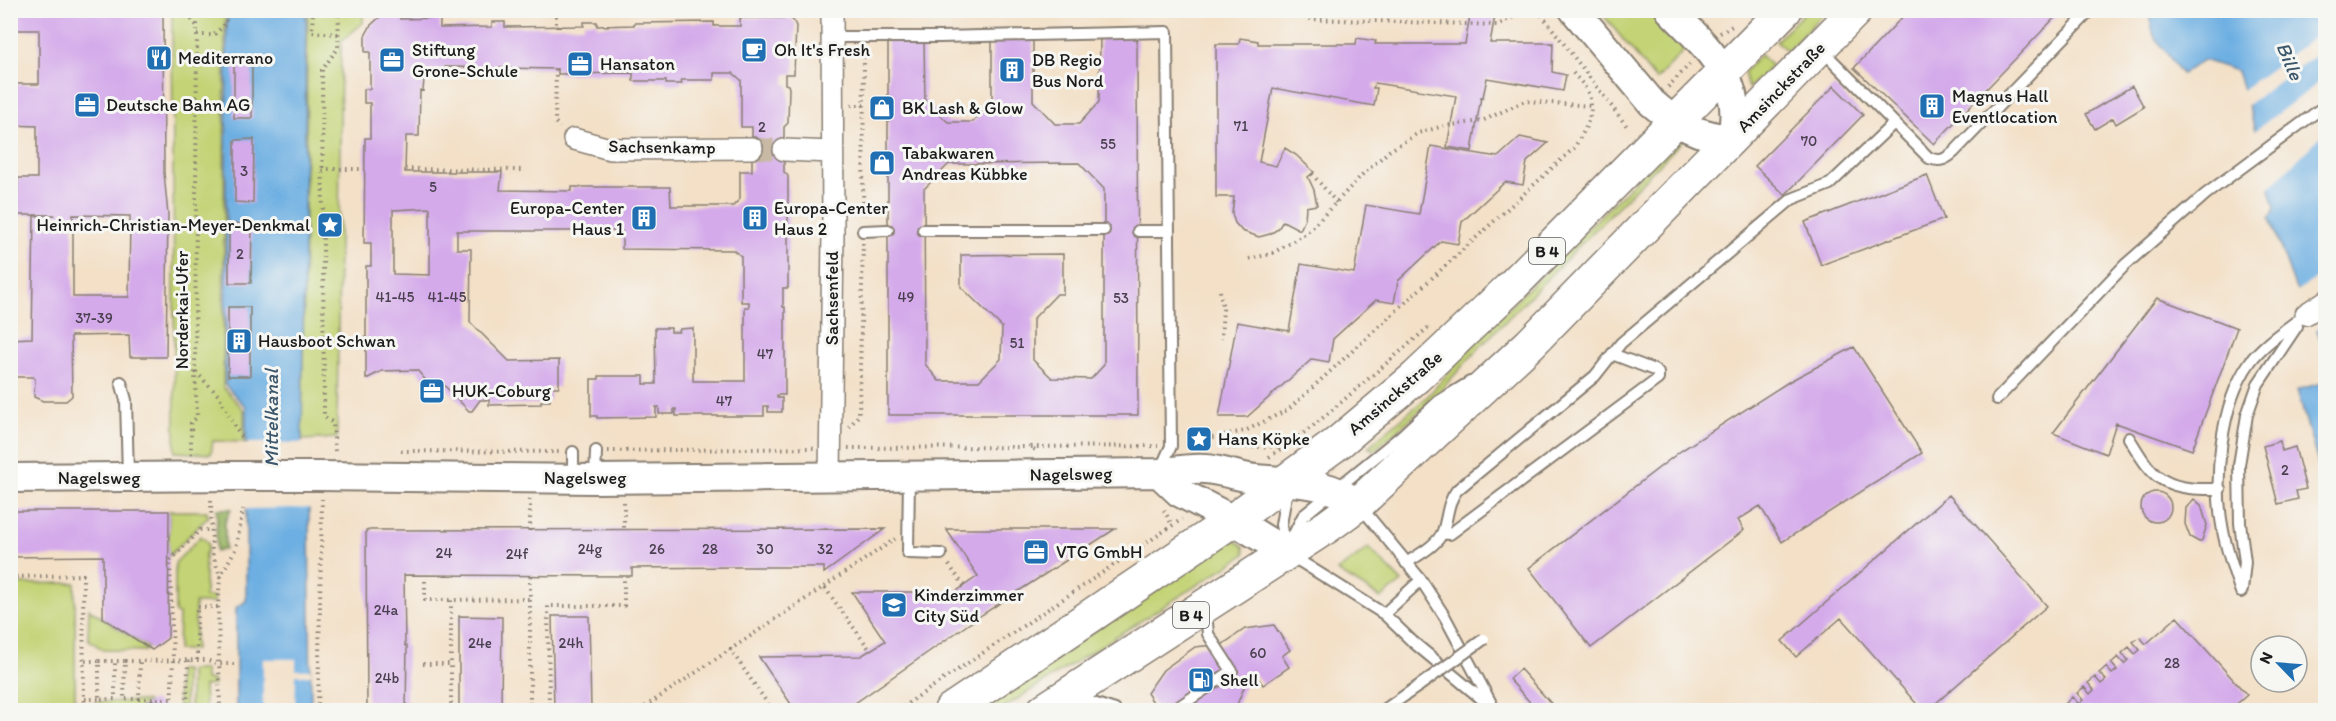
<svg xmlns="http://www.w3.org/2000/svg" width="2336" height="721" viewBox="0 0 2336 721" font-family="Itim,sans-serif">
<rect width="100%" height="100%" fill="#f6f6f2"/>
<filter id="ink" filterUnits="userSpaceOnUse"><feTurbulence type="fractalNoise" baseFrequency=".0167" numOctaves="2"/><feDisplacementMap in="SourceGraphic" scale="12" xChannelSelector="R" yChannelSelector="G"/><feConvolveMatrix kernelMatrix="1 2 1 2 8 2 1 2 1" color-interpolation-filters="sRGB"/></filter>
<filter id="wash" filterUnits="userSpaceOnUse"><feTurbulence type="fractalNoise" baseFrequency=".008" numOctaves="4" result="noise"/><feDisplacementMap in="SourceGraphic" scale="24" xChannelSelector="R" yChannelSelector="G"/><feGaussianBlur stdDeviation="1.35" result="paint"/><feColorMatrix in="noise" values="0 0 0 0 0 0 0 0 0 0 0 0 0 0 0 0 0 1.4 0 .05"/><feComposite in="paint" operator="in"/></filter>
<g filter="url(#wash)">
<rect width="100%" height="100%" fill="#f3e0c7"/>
<!-- green -->
<path fill="#c3d375" stroke="#707848" stroke-width="1.5" d="M172,11H225L223,387L244,410V442L213,441L211,454L175,452Z
M308,11H363V23L341,41L337,438L302,440Z
M1600,11H1654L1689,45L1656,80Z
M1806,11H1826L1787,51L1776,41Z
M1760,55L1772,66L1748,88L1744,72Z
M1680,136L1685,138L1478,349L1430,402L1374,450L1368,447L1427,397L1485,332Z
M169,511H207L208,517L168,557Z
M201,536L208,543L207,552L205,553V597H214V603H195V650H178L179,614L175,613V563Z
M1233,538L1244,547L1245,554L1237,560L1000,710H976Z
M1369,548L1402,582L1381,598L1337,571Z
M75,583V710H11V584Z
M89,609L148,647L145,651L103,650L88,639Z
M178,670H185V710H178Z
M190,670H205V680H213L214,685L204,686L205,708H213V710H190Z
M145,701L148,703L137,710H90L95,702Z"/>
<!-- forest -->
<path fill="#9ab566" stroke="#5b6841" stroke-width="1.5" d="M217,509H231L225,522V549L216,552Z"/>
<!-- water -->
<path fill="#6dafe2" stroke="#44667f" stroke-width="1.5" d="M227,11H306L302,440L309,510L311,710H236V608L246,601V407L225,385Z
M2148,11H2325V352L2317,330L2295,287L2270,218L2275,208L2250,111L2237,71L2203,60L2182,74L2154,36Z
M2325,382H2326L2325,487L2297,390Z"/>
<!-- pier -->
<path fill="#f3e0c7" d="M2325,29V48L2246,106L2241,91Z
M2325,78V132L2267,190L2253,132Z
M2325,272V323L2315,331L2295,293Z
M243,443H305L312,508L244,509Z
M263,659H296V670H311V675H296L295,710H263Z"/>
<g id="blocks">
<!-- building -->
<path fill="#d4aaea" fill-rule="evenodd" d="M10,10H163L164,173L168,215L166,357H130L129,335L71,336L72,396L66,401H43L34,397L35,379L33,377H10V339L32,338L34,216L55,215H17L18,178H37V126L10,125V84H39V30H10ZM73,215L130,216L129,297H73Z
M1471,10H1496L1490,43H1553L1552,72L1566,75L1563,91L1487,78L1483,97H1481L1472,151L1447,147L1456,96L1375,83L1373,88H1377L1374,106L1273,88L1259,162L1276,166L1285,148L1296,155L1314,172L1308,177L1314,190L1317,205L1306,207L1305,219L1300,230L1283,221L1278,229L1270,234L1259,237L1242,231L1235,223L1232,214L1234,197H1216V44H1239L1240,38L1258,41V44H1356L1357,38L1376,41L1375,44H1465Z
M1909,10H2062L1934,144L1854,68Z
M382,15H400V19L440,18V28L492,27V22H505V27L584,26V22H597V26L634,25V23L714,22V26H740V18H789L793,20L796,26L794,74H785V84L788,85L789,88L788,123L784,127V172L788,176V288H783V307H785V395H777V398H782V412H768V406H764V416H676V409H674V414H659V407H656V417L597,418V416H591V379H599V376H644V384H656L655,328H671V332H679L680,329L693,328V381H745V307H749V302H741V256L733,250L622,249V231H457V249H471L470,322L509,361L559,360V387H550V401H541V404L489,405V400H480L472,411H469L441,382L429,384L417,370L382,371L366,379V266H371V243H364L365,138H370V103H364V89H370V52H365V36L371,25ZM445,67L558,69V74L633,73V81H666V84H682L681,80H714V73H733L741,80V127H752V171H740V199L733,206H671L670,187H572V191L500,190L502,172H405L406,136H419L420,90L423,91L424,79H428L432,71L444,70ZM430,208V275L393,274V210Z
M1100,37H1137L1138,415H888V40L924,39L925,101L948,122H973L992,102V39L1033,38V101L1055,124H1079L1099,102ZM1079,163L1104,189V365L1091,379L1052,378L1033,360V319L1057,294H1063V254L961,255V287L1002,327L1001,359L979,381H939L925,364L924,189L949,164Z
M234,59H252V118H234Z
M1834,86L1863,115L1785,195L1755,166Z
M2132,86L2144,107L2116,124L2113,118L2095,129L2086,114Z
M1520,137L1548,143L1527,162L1523,185L1505,182L1462,222L1458,244L1441,241L1398,281L1394,303L1376,300L1333,339L1329,362L1312,359L1247,417H1219L1237,322L1289,331L1301,264L1354,273L1366,205L1419,214L1431,146L1498,157Z
M254,139L253,203L235,202V140Z
M1927,175L1944,219L1821,265L1805,222Z
M252,223L251,283H229V224Z
M2157,298L2237,328L2192,450L2116,423L2106,454L2053,433Z
M228,307H250V376H228Z
M1854,347L1922,453L1782,542L1760,506L1738,520L1744,530L1591,648L1529,568L1682,450L1790,381Z
M2280,441L2282,451L2295,447L2306,489L2296,491L2298,499L2278,504L2263,446Z
M2141 507a15 15 0 1 1 30 0a15 15 0 1 1-30 0Z
M1949,495L2047,606L1928,710H1922L1841,618L1796,657L1782,641Z
M2194,499L2201,505L2207,525L2202,540L2199,542L2190,537L2185,524L2186,508Z
M10,511H169L168,638L152,650L103,618V556L10,557Z
M885,529L824,573V567H737L632,568V576L404,575L405,646H407L406,710H367L366,530Z
M946,529H1115L983,614L845,710H782L791,704L759,657L861,656L885,641L852,592H955L978,576Z
M459,616L502,617L501,710H459Z
M552,616H589L591,710H554Z
M2177,617L2247,695L2230,710H2071L2065,704L2072,697L2079,704L2083,700L2077,693L2084,687L2090,694L2094,690L2088,683L2095,677L2101,684L2106,680L2099,673L2106,667L2112,674L2117,670L2111,663L2118,657L2124,664L2128,660L2122,653L2129,647L2135,654L2140,650L2133,642L2140,637L2146,644Z
M1274,625L1290,650L1282,656L1289,667L1263,685L1255,674L1247,680L1236,707L1231,710H1158L1147,693L1163,670L1195,647L1223,644L1245,629Z
M1520,669L1557,710H1537L1509,679Z
M153,700L168,710H137L148,703Z"/>
</g>
</g>
<g filter="url(#ink)">
<use href="#blocks" fill-opacity="0" stroke="#887e72" stroke-width="1.5"/>
<g fill="none" stroke-linecap="round" stroke-linejoin="round">
<!-- street-tunnel -->
<path stroke="#c8b9a5" stroke-width="21" stroke-dasharray="21 10" stroke-linecap="butt" d="M752,148L784,150"/>
<defs>
<path id="lane" d="M832,37H939L1167,32L1171,446L1161,468
M1822,50L1929,158C1940,162 1945,160 1954,152L2091,10
M923,230H1104
M863,231L888,230
M1138,231H1168
M121,382L126,400L128,475
M1997,399L2125,265L2206,194L2326,105
M2129,438C2138,452 2149,474 2165,481C2181,490 2202,489 2220,489
M573,452V478
M909,476L908,553L941,554
M595,478L596,451
M1287,489L1281,525L1287,553L1384,614L1413,642L1495,710
M1360,506L1421,580L1445,617L1492,705
M1442,533L1450,534L1658,379V373L1654,370L1612,354
M1292,538L1303,516L1400,437L1439,401L1470,382
M1406,563C1418,555 1438,545 1443,531C1448,517 1447,503 1457,490L1595,376L1621,343L1792,199L1830,184L1894,123
M2242,590L2245,562L2240,523L2239,465L2247,415L2258,384L2297,326
M2241,592C2234,572 2227,552 2223,531C2213,481 2220,404 2250,362C2264,343 2287,329 2306,314
M1384,614L1421,580
M1074,697L1115,710
M1174,710L1232,671L1208,634L1206,611
M1384,710L1420,685"/>
<path id="street" d="M574,139L610,149L752,148
M784,150L832,152
M2306,314L2326,301
M830,478L833,232L832,10"/>
<path id="secondary" d="M1574,10L1652,103L1675,122L1698,132L1716,137H1732C1745,79 1707,48 1670,10
M1159,473L1179,492L1233,520L1287,553
M317,476L595,479L1159,473C1174,471 1190,468 1205,469C1222,470 1239,477 1256,479C1293,483 1327,480 1358,504
M10,478L235,476"/>
<path id="primary" d="M951,710L1233,520L1339,442L1416,377L1510,288L1785,10
M1044,710L1328,526L1358,504L1530,344L1856,10"/>
</defs>
<!-- lane casing -->
<use href="#lane" stroke="#887e72" stroke-width="14"/>
<!-- street casing -->
<use href="#street" stroke="#887e72" stroke-width="24"/>
<!-- secondary casing -->
<use href="#secondary" stroke="#887e72" stroke-width="32"/>
<!-- primary casing -->
<use href="#primary" stroke="#887e72" stroke-width="36"/>
<!-- path -->
<path stroke="#887e72" stroke-width="4" stroke-dasharray="1.5 4.5" stroke-linecap="butt" d="M184,10L197,26L195,371L197,417L191,423V455
M556,10V25
M1538,10L1629,129
M1309,19L1498,25L1526,10
M197,25V10
M1720,33L1734,25
M338,34L312,32L313,11L338,13
M197,35H214L227,22L214,10
M862,53H864L863,217
M556,69L555,122L560,127
M1668,87L1690,64
M851,105H864
M322,169H365
M405,169L522,170
M1312,174L1337,203
M1249,259L1271,254L1307,233L1362,175L1389,151L1418,133L1444,126L1482,121L1525,101L1591,106
M1220,291L1223,309L1221,339
M196,372L219,396L243,441
M849,427L859,415L863,243
M1212,437L1245,431L1289,409L1574,148C1584,131 1598,111 1587,91C1584,84 1577,78 1572,72
M1031,447L1158,446
M848,448L1029,447L1038,451
M1228,448L1284,446
M335,451L333,423L324,416L322,70L338,48L339,10
M401,451L562,452
M608,451L814,448
M1269,457L1311,428L1430,326
M211,500L212,552L220,577L218,607L220,710
M624,502V531
M1164,510L1172,525
M530,531V499
M949,565L964,586
M530,576V710
M10,577L83,575L84,710
M220,577L236,548L243,509
M425,581V600H451
M825,588L870,650
M730,649L772,710
M197,660V607H218
M85,661H99V699H115V661H125L124,699H139L140,661L205,660L220,664H236
M99,661H115
M125,661H140
M423,664H451
M85,699H99
M139,699H172
M171,710L173,660L170,561L200,530H212
M187,710L188,660
M318,710L322,499
M451,710V600L530,599
M549,710L548,606H624V576
M640,710L895,539
M898,710L1182,519"/>
<!-- lane -->
<use href="#lane" stroke="#fff" stroke-width="10"/>
<!-- street -->
<use href="#street" stroke="#fff" stroke-width="21"/>
<!-- secondary -->
<use href="#secondary" stroke="#fff" stroke-width="28"/>
<!-- primary -->
<use href="#primary" stroke="#fff" stroke-width="33"/>
<defs>
<path id="lane-bridge" d="M1420,685L1484,639"/>
<path id="secondary-bridge" d="M235,476H317"/>
</defs>
<!-- lane-bridge casing -->
<use href="#lane-bridge" stroke="#887e72" stroke-width="14" stroke-linecap="butt"/>
<!-- secondary-bridge casing -->
<use href="#secondary-bridge" stroke="#887e72" stroke-width="32" stroke-linecap="butt"/>
<!-- lane-bridge -->
<use href="#lane-bridge" stroke="#fff" stroke-width="10"/>
<!-- secondary-bridge -->
<use href="#secondary-bridge" stroke="#fff" stroke-width="28"/>
</g>
</g>
<!-- icons -->
<defs>
<symbol id="cafe-square" viewBox="-11 -11 22 22"><rect x="-9" y="-9" width="18" height="18" rx="4" fill="#1f6fb2" stroke="#f6f6f2"/><path d="M-5.5-4.5H6V0H3Q3 3.5 0 3.5H-2.5Q-5.5 3.5-5.5 0ZM3-3.2v2h1.7v-2ZM-6 4.5H4V6H-6Z" fill="#fff"/></symbol>
<symbol id="restaurant-square" viewBox="-11 -11 22 22"><rect x="-9" y="-9" width="18" height="18" rx="4" fill="#1f6fb2" stroke="#f6f6f2"/><path d="M-5-6h1v4h1v-4h1v4h1v-4h1v5L-1.5 .5V6h-2V.5L-5-1ZM5-6V6H3V1.5H1.5Q1.5-4 5-6Z" fill="#fff"/></symbol>
<symbol id="office-square" viewBox="-11 -11 22 22"><rect x="-9" y="-9" width="18" height="18" rx="4" fill="#1f6fb2" stroke="#f6f6f2"/><path d="M-6-3h4V-5.5h4V-3h4V5H-6ZM-1-4.5V-3h2v-1.5ZM-6 0V1H6V0Z" fill="#fff"/></symbol>
<symbol id="building-square" viewBox="-11 -11 22 22"><rect x="-9" y="-9" width="18" height="18" rx="4" fill="#1f6fb2" stroke="#f6f6f2"/><path d="M-4-6H4V6H1V3H-1V6H-4ZM-2.5-4.3h1.7v1.8h-1.7ZM.8-4.3h1.7v1.8H.8ZM-2.5-1h1.7V.8h-1.7ZM.8-1h1.7V.8H.8Z" fill="#fff"/></symbol>
<symbol id="shop-square" viewBox="-11 -11 22 22"><rect x="-9" y="-9" width="18" height="18" rx="4" fill="#1f6fb2" stroke="#f6f6f2"/><path d="M-5-2.5h2.3a2.7 3.5 0 0 1 5.4 0H5L5.5 6h-11ZM-1.5-2.5h3a1.5 2.3 0 0 0-3 0Z" fill="#fff"/></symbol>
<symbol id="sight-square" viewBox="-11 -11 22 22"><rect x="-9" y="-9" width="18" height="18" rx="4" fill="#1f6fb2" stroke="#f6f6f2"/><path d="M0-6L1.8-2.2L6-1.7L2.9 1.2L3.7 5.4L0 3.3L-3.7 5.4L-2.9 1.2L-6-1.7L-1.8-2.2Z" fill="#fff"/></symbol>
<symbol id="school-square" viewBox="-11 -11 22 22"><rect x="-9" y="-9" width="18" height="18" rx="4" fill="#1f6fb2" stroke="#f6f6f2"/><path d="M0-5L7-2L0 1L-7-2ZM-4 1L0 2.5L4 1V4Q0 6-4 4Z" fill="#fff"/></symbol>
<symbol id="fuel-square" viewBox="-11 -11 22 22"><rect x="-9" y="-9" width="18" height="18" rx="4" fill="#1f6fb2" stroke="#f6f6f2"/><path d="M-5.5-6h7V0h2V4h1.3V-2.5L3-4.5l.8-.8L6-3V5H2.5V1h-1V6h-7ZM-4.2-4.7v3.2H.2V-4.7Z" fill="#fff"/></symbol>
</defs>
<g fill-rule="evenodd">
<use href="#cafe-square" x="739" y="35" width="30" height="30"/>
<use href="#restaurant-square" x="144" y="43" width="30" height="30"/>
<use href="#office-square" x="377" y="45" width="30" height="30"/>
<use href="#office-square" x="565" y="49" width="30" height="30"/>
<use href="#building-square" x="997" y="55" width="30" height="30"/>
<use href="#office-square" x="72" y="90" width="30" height="30"/>
<use href="#building-square" x="1917" y="91" width="30" height="30"/>
<use href="#shop-square" x="867" y="93" width="30" height="30"/>
<use href="#shop-square" x="867" y="148" width="30" height="30"/>
<use href="#building-square" x="629" y="203" width="30" height="30"/>
<use href="#building-square" x="740" y="203" width="30" height="30"/>
<use href="#sight-square" x="315" y="210" width="30" height="30"/>
<use href="#building-square" x="224" y="326" width="30" height="30"/>
<use href="#office-square" x="417" y="376" width="30" height="30"/>
<use href="#sight-square" x="1184" y="424" width="30" height="30"/>
<use href="#office-square" x="1021" y="537" width="30" height="30"/>
<use href="#school-square" x="879" y="590" width="30" height="30"/>
<use href="#fuel-square" x="1186" y="665" width="30" height="30"/>
</g>
<g text-anchor="middle" stroke-width="6" stroke-linejoin="round" paint-order="stroke">
<!-- number labels -->
<g font-size="15" fill="#4a4050">
<text x="1241" y="131">71</text>
<text x="762" y="132">2</text>
<text x="1809" y="146">70</text>
<text x="1108" y="149">55</text>
<text x="244" y="176">3</text>
<text x="433" y="192">5</text>
<text x="240" y="259">2</text>
<text x="395" y="302">41-45</text>
<text x="447" y="302">41-45</text>
<text x="906" y="302">49</text>
<text x="1121" y="303">53</text>
<text x="94" y="323">37-39</text>
<text x="1017" y="348">51</text>
<text x="765" y="359">47</text>
<text x="724" y="406">47</text>
<text x="2285" y="475">2</text>
<text x="590" y="554">24g</text>
<text x="657" y="554">26</text>
<text x="710" y="554">28</text>
<text x="765" y="554">30</text>
<text x="825" y="554">32</text>
<text x="444" y="558">24</text>
<text x="517" y="559">24f</text>
<text x="386" y="615">24a</text>
<text x="480" y="648">24e</text>
<text x="571" y="648">24h</text>
<text x="1258" y="658">60</text>
<text x="2172" y="668">28</text>
<text x="387" y="683">24b</text>
</g>
<!-- shield labels -->
<g fill="#f6f6f2" stroke="#5d5d5c" stroke-width="1.5">
<rect x="1529" y="238" width="36" height="26" rx="4.5"/>
<rect x="1173" y="602" width="36" height="26" rx="4.5"/>
</g>
<g font-size="16" font-weight="bold" fill="#1c1c1c">
<text x="1547" y="257">B 4</text>
<text x="1191" y="621">B 4</text>
</g>
<!-- poi labels -->
<g font-size="18" fill="#1c1c1c" stroke="#f6f6f2" text-anchor="start">
<text x="412" y="56">Stiftung<tspan x="412" dy="21">Grone-Schule</tspan></text>
<text x="774" y="56">Oh It's Fresh</text>
<text x="178" y="64">Mediterrano</text>
<text x="1032" y="66">DB Regio<tspan x="1032" dy="21">Bus Nord</tspan></text>
<text x="600" y="70">Hansaton</text>
<text x="1952" y="102">Magnus Hall<tspan x="1952" dy="21">Eventlocation</tspan></text>
<text x="106" y="111">Deutsche Bahn AG</text>
<text x="902" y="114">BK Lash &amp; Glow</text>
<text x="902" y="159">Tabakwaren<tspan x="902" dy="21">Andreas Kübbke</tspan></text>
<text x="624" y="214" text-anchor="end">Europa-Center<tspan x="624" dy="21">Haus 1</tspan></text>
<text x="774" y="214">Europa-Center<tspan x="774" dy="21">Haus 2</tspan></text>
<text x="310" y="231" text-anchor="end">Heinrich-Christian-Meyer-Denkmal</text>
<text x="258" y="347">Hausboot Schwan</text>
<text x="452" y="397">HUK-Coburg</text>
<text x="1218" y="445">Hans Köpke</text>
<text x="1056" y="558">VTG GmbH</text>
<text x="914" y="601">Kinderzimmer<tspan x="914" dy="21">City Süd</tspan></text>
<text x="1220" y="686">Shell</text>
</g>
<!-- street labels -->
<g font-size="18" fill="#1c1c1c" stroke="#f6f6f2">
<text transform="translate(1781 87) rotate(-46)" y="6">Amsinckstraße</text>
<text transform="translate(662 147) rotate(1)" y="6">Sachsenkamp</text>
<text transform="translate(832 298) rotate(-90)" y="6">Sachsenfeld</text>
<text transform="translate(182 310) rotate(-90)" y="6">Norderkai-Ufer</text>
<text transform="translate(1395 393) rotate(-41)" y="6">Amsinckstraße</text>
<text transform="translate(1071 474) rotate(-1)" y="6">Nagelsweg</text>
<text x="99" y="484">Nagelsweg</text>
<text x="585" y="484">Nagelsweg</text>
</g>
<!-- water labels -->
<g font-size="20" font-style="italic" fill="#3c576b" stroke="#f6f6f2">
<text transform="translate(2290 61) rotate(67)" y="7">Bille</text>
<text transform="translate(271 418) rotate(-90)" y="7">Mittelkanal</text>
</g>
</g>
<!-- margin -->
<rect width="2336" height="721" fill="none" stroke="#f6f6f2" stroke-width="36"/>
<!-- north arrow -->
<g transform="translate(2279 664) rotate(295)"><circle r="28" fill="#f6f6f2" stroke="#9f9f9c" stroke-width="1.5"/>
<path d="M0-4.5L10 22L0 15L-10 22Z" fill="#1f6fb2"/>
<text y="-9" font-size="16" font-weight="bold" text-anchor="middle" fill="#1c1c1c">N</text>
</g>
</svg>
